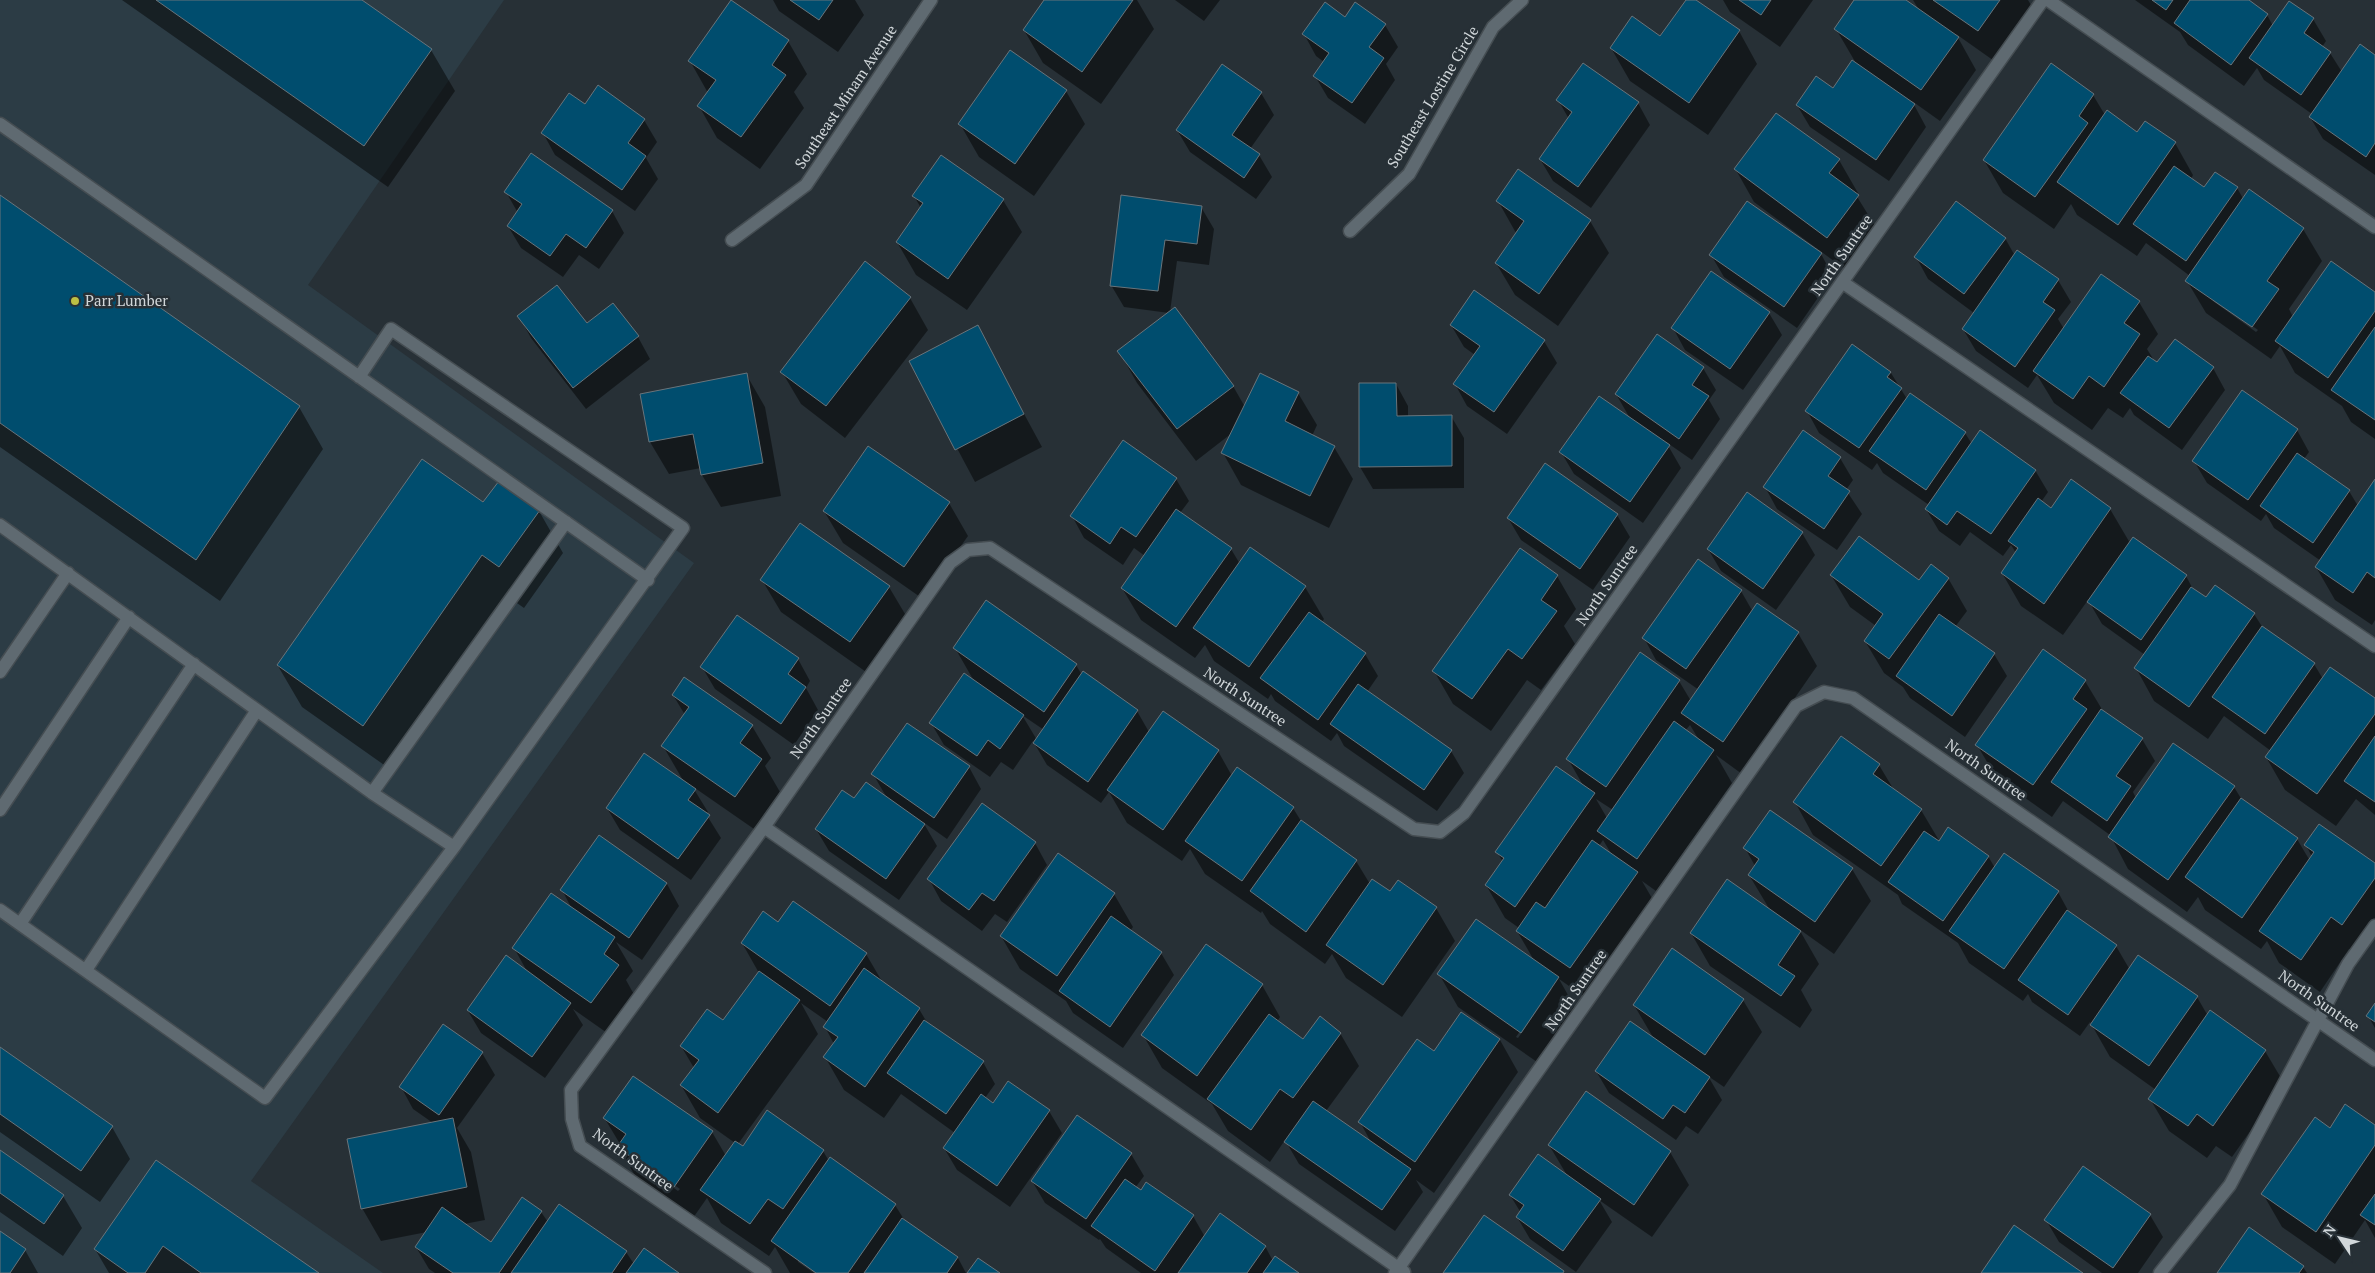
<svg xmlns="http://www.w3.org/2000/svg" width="2375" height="1273" viewBox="0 0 2375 1273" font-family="'PT Serif',serif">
<rect width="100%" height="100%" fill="#273036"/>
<!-- built -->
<path fill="#2c3c45" d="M0,0H504L308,285L694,563L251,1181L383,1273H0Z"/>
<!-- shadow -->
<path fill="#0007" fill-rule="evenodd" d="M122,0H360L431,50L455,91L388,187Z
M773,0H855L864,15L838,52L779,11Z
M1045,0H1137L1154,29L1101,104L1043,63L1024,30Z
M1175,0H1220L1204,21Z
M1687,0H1694L1739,31L1757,64L1708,135L1630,81L1611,48L1661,38Z
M1723,0H1813L1780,47L1730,12Z
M1856,0H1904L1919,10L1913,0H2028L2034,10L1997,63L1956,34L1976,70L1940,121L1912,101L1926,127L1889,181L1810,127L1797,105L1834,90L1857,65L1836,29Z
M2135,0H2246L2267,15L2273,26L2290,3L2313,19L2326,41L2322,47L2330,53L2342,72L2375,56V175L2323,139L2310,117L2312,114L2264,80L2257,68L2244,86L2188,45L2180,32Z
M1345,19L1385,25L1398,47L1386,64L1395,80L1365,124L1328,98L1315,76L1324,62L1316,56L1304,34Z
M788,41L807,74L794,92L804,108L760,169L717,138L699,106L708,93L690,61Z
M1010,52L1066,91L1085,124L1034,196L979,157L960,124Z
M1261,93L1274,115L1250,149L1259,155L1272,177L1256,199L1190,152L1177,130Z
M2093,95L2105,115L2138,133L2175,143L2193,175L2191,179L2205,189L2237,188L2244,200L2250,191L2303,229L2322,261L2289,309L2293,317L2375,294V439L2351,422L2342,406L2295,373L2280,346L2271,359L2206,313L2187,281L2190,276L2146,243L2137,256L2077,215L2071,204L2054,229L2003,193L1984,160ZM2213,298L2258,330L2256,332L2213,301Z
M1558,100L1638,103L1650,125L1591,208L1553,181L1540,159L1569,119Z
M585,106L644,120L657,142L646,158L658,179L635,211L555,155L543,133Z
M1839,160L1858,193L1856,195L1877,229L1846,270L1754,202L1736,170Z
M506,192L612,211L624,233L599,269L579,255L563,277L521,248L508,226L518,213Z
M914,196L1003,200L1022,232L967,310L916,275L897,242L921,208Z
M0,197L299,407L323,449L220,601L0,447Z
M1498,201L1590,221L1609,253L1558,326L1515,295L1496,263L1516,233Z
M1201,207L1214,229L1209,265L1177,261L1170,312L1233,386L1245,407L1298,393L1317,425L1312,436L1334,447L1353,479L1329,528L1241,485L1223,453L1232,433L1196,461L1137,383L1119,351L1169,313L1124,307L1111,285Z
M2005,238L2015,256L2058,280L2071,302L2058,319L2064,329L2139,302L2158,334L2147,349L2155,362L2213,368L2225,390L2182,450L2134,415L2130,408L2123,418L2108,408L2092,430L2054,403L2037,375L2028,388L1976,351L1963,329L1974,313L1928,279L1916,257Z
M1821,254L1833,276L1797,328L1724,277L1711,255Z
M1711,272L1769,313L1782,335L1743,390L1685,350L1673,328Z
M910,298L928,330L845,438L801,404L782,372Z
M519,316L587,324L638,337L650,359L586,409L531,338Z
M1451,325L1544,341L1557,363L1507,434L1467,406L1455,384L1475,355L1464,347Z
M977,327L1042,447L975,482L911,362Z
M1703,368L1716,390L1709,400L1720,419L1692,460L1666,442L1681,468L1643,523L1574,474L1561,452L1631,420L1616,394Z
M1891,373L1907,399L1910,394L1965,433L1972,444L2035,470L2048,492L2041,502L2051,509H2110L2130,543L2186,576L2194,591L2206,599L2254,614L2263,628L2314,664L2323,679L2375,700V815L2356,799L2336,826L2285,790L2266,757L2271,751L2224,716L2208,739L2154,701L2136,668L2145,655L2102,624L2088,600L2063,635L2021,606L2002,573L2016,553L2011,545L2003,556L1970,532L1960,546L1939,531L1926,509L1929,505L1883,473L1877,463L1872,470L1819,433L1807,411Z
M746,374L765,407L781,496L721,507L702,475L701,468L669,474L650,442Z
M1396,384L1408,406V417L1451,416L1464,438V488L1373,489L1360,467Z
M2297,430L2309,452L2304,459L2349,491L2358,506L2375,482V620L2372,625L2335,600L2316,567L2321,561L2274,528L2266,514L2261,521L2207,483L2194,461Z
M1803,432L1840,458L1853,480L1846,490L1862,514L1837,550L1777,509L1765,487Z
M1124,442L1176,479L1189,501L1180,513L1231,549L1240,564L1305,587L1324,619L1322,622L1365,654L1378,676L1367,692L1451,751L1464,773L1437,811L1344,746L1337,733L1331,741L1275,701L1271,694L1268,699L1214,661L1205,645L1195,658L1141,620L1122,588L1145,556L1134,548L1123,565L1084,538L1072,516Z
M1546,465L1617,515L1630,537L1593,590L1521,540L1508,518Z
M949,503L968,536L923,599L843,543L824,511Z
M484,504L539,511L563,553L524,608L507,596L387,767L302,707L278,666Z
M1802,533L1815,555L1776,610L1721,571L1708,549Z
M1520,550L1557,576L1576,609L1564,626L1575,644L1541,690L1527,680L1491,731L1453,704L1434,671Z
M1831,575L1919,582L1948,578L1967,611L1955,627L1994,654L2007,676L1965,737L1910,698L1903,687L1884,673L1865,641L1876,626L1850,607Z
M762,580L889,587L908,619L869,674L781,612Z
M1741,591L1753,612L1758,605L1798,633L1817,666L1742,774L1716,755L1732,783L1656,891L1642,881L1656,905L1589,1000L1559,979L1577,1011L1540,1064L1458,1007L1439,974L1535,962L1517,931L1519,928L1505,918L1486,885L1503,862L1497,852L1584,787L1568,759L1679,681L1691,701L1699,690L1656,660L1644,638ZM1690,725L1699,740L1685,731ZM1596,799L1613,810L1607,818ZM1603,840L1612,855L1599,846ZM1549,989H1552L1518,1038L1516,1037Z
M955,648L1076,665L1082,675L1137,711L1149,732L1218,751L1232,776L1293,808L1301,821L1356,861L1370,884L1390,893L1398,881L1436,908L1455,941L1402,1017L1346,978L1332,954L1325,964L1270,924L1262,911L1261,913L1205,874L1190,849L1182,861L1127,823L1109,792L1101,803L1047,765L1033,741L1013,770L1001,762L990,777L944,745L931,723L974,681ZM1022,715L1044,730L1037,740Z
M798,659L810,681L806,688L818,710L794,745L715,689L702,667Z
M2085,681L2103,711L2142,739L2155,761L2133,792L2136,798L2234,787L2242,800L2297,839L2310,861L2312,857L2306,845L2375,864V937L2361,957L2349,949L2320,992L2279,963L2267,941L2261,949L2205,910L2198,897L2187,912L2128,869L2110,835L2063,801L2052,817L1996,777L1977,745Z
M673,695L752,726L771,758L765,766L780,792L754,829L692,786L708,812L706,814L721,838L691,880L620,830L607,808L684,782L663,746L685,715Z
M1841,738L1879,765L1894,790L1921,810L1940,842L1988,856L1995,868L2058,892L2070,914L2116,946L2130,970L2197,997L2208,1016L2265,1051L2284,1083L2232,1157L2216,1146L2207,1158L2169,1131L2150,1099L2156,1090L2110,1057L2090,1022L2080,1036L2032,1002L2028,994L2023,1001L1969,963L1958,943L1902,904L1898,895L1813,835L1795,802Z
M969,767L981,789L947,839L923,822L937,846L899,900L829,851L816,829L855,800L887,798L873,774Z
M599,837L667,884L679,906L642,960L616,942L633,971L626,980L636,998L610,1035L573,1009L583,1025L545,1078L481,1033L468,1011L528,973L514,948L572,909L562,890Z
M1035,843L1047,865L1007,922L995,914L982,931L941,901L929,879Z
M1745,848L1852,869L1871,901L1834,954L1799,929L1819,964L1801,990L1812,1010L1800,1028L1710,966L1691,933L1770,910L1749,875L1755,866Z
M1059,855L1114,894L1133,927L1130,931L1161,953L1174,975L1123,1048L1073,1013L1066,1001L1020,969L1001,936Z
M779,924L866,954L883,983L919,1009L928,1024L983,1062L995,1084L985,1098L994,1104L1049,1111L1062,1133L1010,1207L957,1170L944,1148L955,1133L901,1094L884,1118L844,1090L825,1057L834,1044L825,1027L828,1022L801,1003L818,1034L738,1144L743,1148L823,1151L829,1161L895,1205L905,1221L958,1258L966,1273H818L798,1259V1262L814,1273H790L775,1247L769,1256L721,1223L707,1198L693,1218L637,1179L618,1147L620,1144L605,1119L712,1132L726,1156L735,1143L700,1118L681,1085L694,1068L681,1046L723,1022L759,973L742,943ZM643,1163L680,1189L678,1191L643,1166Z
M1673,950L1743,1000L1762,1032L1724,1087L1708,1076L1722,1100L1698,1134L1686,1126L1676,1140L1609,1093L1596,1071L1654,1039L1634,1005Z
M1262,985L1280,1017L1277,1022L1303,1041L1340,1033L1359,1066L1326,1111L1372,1144L1360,1122L1434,1053L1462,1013L1500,1040L1518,1072L1434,1193L1416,1180L1423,1192L1395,1231L1299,1164L1285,1140L1270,1162L1228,1131L1212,1104L1162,1068L1143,1035Z
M2375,1005V1028L2368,1016Z
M0,1049L112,1127L130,1159L100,1202L0,1132Z
M482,1053L495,1075L457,1128L471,1152L485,1220L464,1224L492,1244L523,1199L541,1212L548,1222L626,1252L634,1264L677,1273H435L429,1269L416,1247L427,1232L381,1241L362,1208L433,1123L413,1109L401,1087Z
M1586,1093L1670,1152L1689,1185L1652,1237L1599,1200L1612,1222L1576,1272L1530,1239L1517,1217L1521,1213L1510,1195L1568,1177L1549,1145Z
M2375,1126V1238L2365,1220L2335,1264L2282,1227L2263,1194L2330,1130Z
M0,1152L63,1196L82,1228L63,1256L0,1212Z
M1131,1154L1144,1176L1135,1188L1193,1216L1205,1237L1265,1246L1273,1261L1297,1273H1141L1106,1248L1100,1239L1099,1240L1045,1203L1032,1181Z
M156,1161L317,1273H109L95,1249Z
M2150,1215L2163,1237L2138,1273H2102L2059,1242L2046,1220Z
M0,1233L25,1250L38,1273H0Z
M2303,1267L2307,1273H2218Z"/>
<!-- building -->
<path fill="#004d6e" stroke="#69747b" d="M156,0H362L432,49L364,146Z
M731,0L789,40L772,65L786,75L741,137L697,106L716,80L688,61Z
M790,0H833L819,20Z
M1044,0H1133L1082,72L1023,30Z
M1686,0H1696L1740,30L1689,103L1610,48L1632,16L1660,36Z
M1739,0H1771L1761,15Z
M1854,0H1906L1959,37L1921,90L1834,29Z
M1933,0H2000L1978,31Z
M2152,0H2173L2166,10Z
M2190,0H2249L2268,14L2231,65L2174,23Z
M2289,1L2314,18L2304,33L2331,52L2301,95L2249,58Z
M1325,2L1345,17L1355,2L1386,24L1369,47L1384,58L1352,103L1313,76L1329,53L1302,34Z
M2360,44L2375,55V143L2366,157L2309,117Z
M1010,50L1067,90L1015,164L958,124Z
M1852,60L1915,104L1876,160L1796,105L1816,76L1833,88Z
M1583,63L1639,102L1578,187L1539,159L1572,112L1556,100Z
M2051,63L2094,94L2079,116L2088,123L2035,197L1983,160Z
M1222,64L1262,92L1232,135L1260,154L1244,178L1176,130Z
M598,85L645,119L628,143L646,156L622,190L541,133L569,93L585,104Z
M2107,110L2137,132L2145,121L2176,142L2118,225L2057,182Z
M1776,113L1840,159L1829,173L1859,195L1827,238L1734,169Z
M531,153L613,210L586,248L566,234L550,256L507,226L522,204L504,192Z
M941,155L1004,199L948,279L896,242L923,203L912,196Z
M2174,166L2204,187L2215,172L2238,187L2186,261L2133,224Z
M1518,169L1591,220L1539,294L1495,263L1524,221L1496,201Z
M2249,189L2304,228L2267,281L2279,289L2252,327L2185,281Z
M0,195L300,406L196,560L0,423Z
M1121,195L1202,206L1197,244L1165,240L1158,291L1110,286Z
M1747,201L1822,253L1784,307L1709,255Z
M1956,201L2006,238L1964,294L1914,257Z
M2017,250L2059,279L2043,302L2055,310L2015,367L1962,329Z
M865,261L911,297L826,406L780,372Z
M2331,261L2375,292V311L2328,378L2275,341Z
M1711,271L1770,312L1730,369L1671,328Z
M2101,274L2140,301L2124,323L2140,334L2104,387L2089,376L2073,399L2033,371Z
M557,285L587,323L613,303L639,336L573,388L517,316Z
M1474,290L1545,340L1494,412L1453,384L1480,346L1450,325Z
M1175,307L1234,386L1177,429L1117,351Z
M978,325L1024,414L955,450L909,361Z
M2375,327V420L2331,390Z
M1657,334L1704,367L1692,385L1709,396L1679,439L1615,394Z
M2175,339L2214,367L2169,428L2120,393L2148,356L2157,362Z
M1852,344L1891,372L1887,377L1902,388L1859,448L1805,411Z
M747,373L763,463L701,475L693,434L649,442L640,394Z
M1260,373L1299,392L1285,421L1335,446L1310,496L1221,453Z
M1359,383H1396L1397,416L1452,415V466L1359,467Z
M2242,390L2298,429L2248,500L2192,461Z
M1910,393L1966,432L1926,490L1869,451Z
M1599,396L1670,445L1630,502L1559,452Z
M1803,430L1841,457L1828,476L1850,491L1824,529L1763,487Z
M1980,430L2036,470L1991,534L1957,511L1947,525L1925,509Z
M1123,440L1177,478L1136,537L1121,527L1110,544L1070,516Z
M868,446L950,502L904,567L823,511Z
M2297,453L2350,490L2313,543L2260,506Z
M422,459L483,502L499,481L540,510L499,567L482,555L363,726L277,665Z
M1545,463L1618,514L1580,569L1507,518Z
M2071,479L2111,508L2044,604L2001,573L2018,548L2008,541L2038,498L2051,508Z
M2375,479V578L2367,572L2353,593L2315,567Z
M1747,492L1803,532L1763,589L1707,549Z
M1176,509L1232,548L1176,627L1121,588Z
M800,523L890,586L850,642L760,580Z
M1859,536L1919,580L1931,564L1949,578L1889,659L1864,641L1883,614L1830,575Z
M2133,537L2187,575L2141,640L2087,602Z
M1250,547L1306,586L1249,667L1193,628Z
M1520,548L1558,575L1541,600L1557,611L1522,659L1508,649L1472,699L1432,671Z
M1698,559L1742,590L1686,669L1642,638Z
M2215,585L2255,613L2189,707L2134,668L2191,587L2206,597Z
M986,600L1077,664L1044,712L953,648Z
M1757,603L1799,632L1723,742L1681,713Z
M1309,612L1366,653L1318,720L1260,678Z
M1939,614L1995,653L1952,716L1896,676Z
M737,615L799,658L788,674L806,687L781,724L700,667Z
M2262,626L2315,663L2265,734L2212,697Z
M2043,649L2086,680L2073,699L2087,709L2033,785L1975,745Z
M1640,652L1680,680L1606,787L1566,759Z
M2330,667L2375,698V714L2317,794L2265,757Z
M1083,671L1138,710L1088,782L1033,743Z
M964,673L1024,715L1000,749L988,740L977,756L929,723Z
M684,677L753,725L740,743L762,759L735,797L661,746L689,707L672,695Z
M1358,684L1452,750L1424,790L1330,724Z
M2101,709L2143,738L2116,776L2131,786L2107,821L2051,782Z
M1163,711L1219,750L1163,830L1107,790Z
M1674,721L1714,750L1637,859L1597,831Z
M907,723L970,766L934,818L871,774Z
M1841,736L1880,764L1873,774L1922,809L1881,866L1793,802Z
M2375,736V802L2344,781Z
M2173,743L2235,786L2168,880L2108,837Z
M644,753L696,789L688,800L710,815L678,859L606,808Z
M1556,766L1595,793L1515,907L1485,885L1504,858L1495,852Z
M1237,767L1294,807L1242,881L1185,841Z
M866,782L925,824L886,879L815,829L842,790L854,798Z
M2241,798L2298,838L2242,918L2185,877Z
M982,803L1036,842L994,901L982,893L969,910L927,879Z
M1770,810L1853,868L1815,922L1748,875L1759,859L1743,848Z
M1301,820L1357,860L1306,932L1250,891Z
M2319,824L2375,863V878L2342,925L2331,917L2301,960L2259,931L2314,852L2304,845Z
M1948,827L1989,856L1943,921L1888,882L1924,831L1939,841Z
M599,835L667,883L629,938L560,890Z
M1592,840L1638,872L1570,968L1516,931L1536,902L1545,908Z
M1058,853L1115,893L1057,976L1000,936Z
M2004,853L2059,891L2004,969L1949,931Z
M1372,879L1390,891L1398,880L1437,907L1383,985L1326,945Z
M1727,879L1801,931L1778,965L1795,976L1781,996L1690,933Z
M551,893L615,937L604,954L619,965L591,1003L512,948Z
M793,901L867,953L830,1006L741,943L763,911L778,922Z
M2067,910L2117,945L2068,1015L2018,980Z
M1111,916L1162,952L1110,1027L1059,991Z
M1476,919L1559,977L1521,1033L1437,974Z
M1206,944L1263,984L1197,1076L1141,1035Z
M1672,948L1744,999L1705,1055L1633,1005Z
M506,955L571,1003L532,1057L467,1010Z
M2138,955L2198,996L2149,1066L2090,1025Z
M864,968L920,1008L865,1087L823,1057L838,1037L823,1027Z
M759,971L800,1000L718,1113L680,1085L699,1060L680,1046L707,1009L723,1020Z
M2375,1003V1022L2366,1016Z
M2210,1010L2266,1050L2213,1126L2197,1114L2188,1126L2148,1099Z
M1461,1012L1500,1039L1415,1162L1358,1122L1417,1039L1434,1051Z
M1269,1014L1303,1039L1320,1016L1341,1033L1293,1098L1280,1089L1251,1130L1207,1099Z
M924,1020L984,1061L946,1114L887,1073Z
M1630,1021L1710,1077L1685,1113L1673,1105L1663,1119L1595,1071Z
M443,1024L483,1052L439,1115L399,1087Z
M0,1047L113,1126L81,1171L0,1114Z
M633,1076L713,1131L674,1187L617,1147L626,1134L603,1118Z
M1008,1081L1050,1110L997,1186L943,1148L981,1094L993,1103Z
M1586,1091L1671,1151L1634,1205L1548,1145Z
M1313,1101L1411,1169L1382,1210L1284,1142Z
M2345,1104L2375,1125V1145L2316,1232L2261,1194L2315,1117L2330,1128Z
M767,1110L824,1150L783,1209L768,1199L750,1224L700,1190L735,1141L743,1146Z
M1077,1115L1132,1153L1086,1219L1031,1181Z
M453,1118L467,1187L361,1209L347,1139Z
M0,1150L64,1195L44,1224L0,1193Z
M1538,1154L1601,1199L1563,1251L1516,1217L1524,1205L1509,1195Z
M830,1157L896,1204L848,1273H816L771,1241Z
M156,1160L319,1273H201L163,1246L145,1273H128L94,1249Z
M2083,1166L2151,1214L2113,1268L2044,1220Z
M1125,1179L1141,1190L1146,1182L1194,1215L1155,1271L1091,1226Z
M2375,1194V1225L2360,1215Z
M522,1197L542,1211L499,1273H453L415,1247L442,1207L491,1242Z
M559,1204L627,1251L612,1273H511Z
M1220,1213L1266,1246L1247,1273H1178Z
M1484,1215L1564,1271L1563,1273H1443Z
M902,1218L958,1257L947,1273H864Z
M2014,1225L2083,1273H1981Z
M2249,1227L2304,1266L2299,1273H2217Z
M0,1231L26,1249L10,1273H0Z
M644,1248L679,1273H626Z
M1275,1256L1299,1273H1263Z
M978,1258L1000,1273H967Z"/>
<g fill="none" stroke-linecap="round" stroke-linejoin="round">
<defs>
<path id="service" d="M2048,0L2375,227
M0,124L648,580
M1842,282L2375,646
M0,525L372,793L454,847L683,528L391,329L359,377
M0,672L68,573
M372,793L566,522
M0,810L129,617
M764,827L1404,1272
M0,910L265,1098L454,847
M20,924L194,664
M86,970L257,710
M765,1273L580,1146L572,1119L571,1090L764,827L950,563L968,550L990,548L1414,829L1440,832L1464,813L2043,0
M1395,1273L1796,706L1824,692L1853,698L2375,1060
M2160,1273L2230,1185L2348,964L2375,926"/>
<path id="minor" d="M1350,231L1409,174L1493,27L1522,0
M732,240L806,185L931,0"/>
</defs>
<!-- service casing -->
<use href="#service" stroke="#454d52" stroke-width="15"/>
<!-- minor casing -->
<use href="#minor" stroke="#454d52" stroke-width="15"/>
<!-- service -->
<use href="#service" stroke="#5f6a71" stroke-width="12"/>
<!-- minor -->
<use href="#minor" stroke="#5f6a71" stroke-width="12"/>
</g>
<!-- markers -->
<circle fill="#bcbf44" stroke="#273036" stroke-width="2" cx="75" cy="301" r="5"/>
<g text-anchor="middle" stroke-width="5" stroke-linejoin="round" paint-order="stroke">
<!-- street labels -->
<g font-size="15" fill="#d1d7da" stroke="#273036">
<text transform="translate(846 97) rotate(-56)" y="5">Southeast Minam Avenue</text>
<text transform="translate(1433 97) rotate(-59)" y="5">Southeast Lostine Circle</text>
<text transform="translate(1842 255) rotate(-55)" y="5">North Suntree</text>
<text transform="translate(1607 585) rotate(-55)" y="5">North Suntree</text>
<text transform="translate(1245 697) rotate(33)" y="5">North Suntree</text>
<text transform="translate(821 718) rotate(-55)" y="5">North Suntree</text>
<text transform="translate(1986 770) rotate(35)" y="5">North Suntree</text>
<text transform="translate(1576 990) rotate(-55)" y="5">North Suntree</text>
<text transform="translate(2319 1001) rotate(35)" y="5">North Suntree</text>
<text transform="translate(633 1160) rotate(36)" y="5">North Suntree</text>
</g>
<!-- poi labels -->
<g font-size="15" fill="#d1d7da" stroke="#273036" text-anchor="start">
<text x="85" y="306">Parr Lumber</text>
</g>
</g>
<!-- north arrow -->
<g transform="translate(2340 1238) rotate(305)" stroke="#273036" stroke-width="4" paint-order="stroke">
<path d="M0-4L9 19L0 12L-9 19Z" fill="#d1d7da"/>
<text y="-8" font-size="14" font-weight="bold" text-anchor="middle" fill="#d1d7da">N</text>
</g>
</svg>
